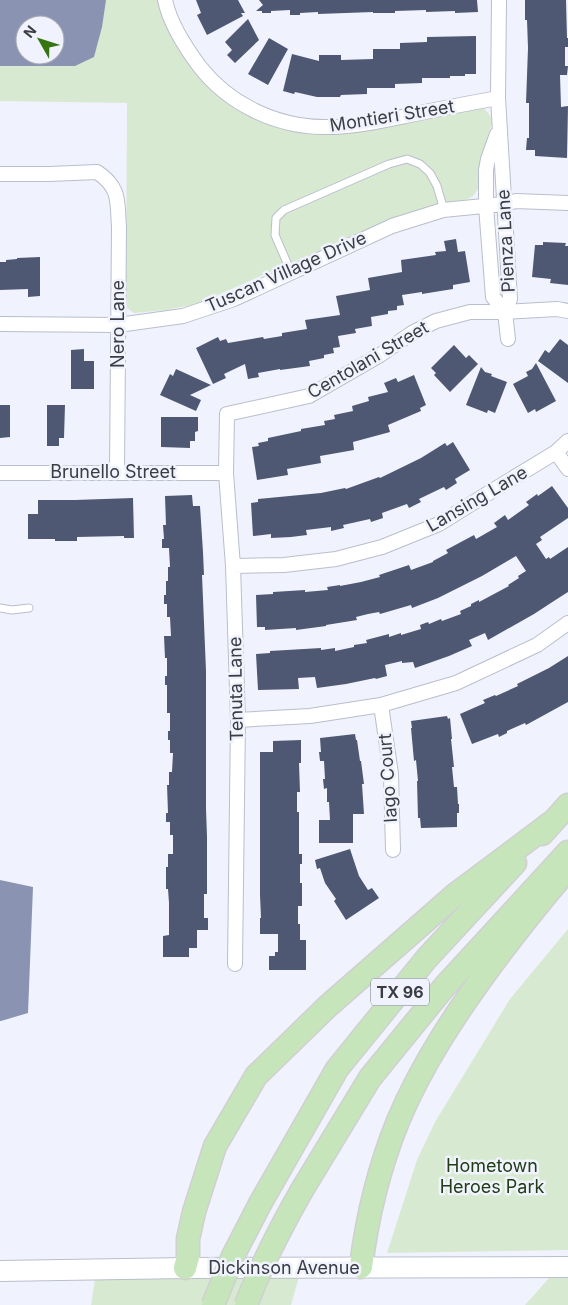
<svg xmlns="http://www.w3.org/2000/svg" width="568" height="1305" viewBox="0 0 568 1305" font-family="Inter,sans-serif">
<rect width="100%" height="100%" fill="#f0f3fd"/>
<!-- green -->
<path fill="#d8e9d1" fill-rule="evenodd" d="M0,0H158L169,28L212,87L293,129L480,107L484,108L491,117L492,123L481,158L478,189L473,196L468,199L421,209L387,221L197,304L166,310L134,313L127,308L126,299L127,103L0,101ZM25,25H55V55H25Z
M568,929V1250L387,1253L417,1160L435,1122L510,999Z
M568,1257V1305H525Z
M299,1277L291,1305H91L95,1279Z"/>
<!-- water -->
<path fill="#8a94b2" fill-rule="evenodd" d="M0,0H106L102,27L94,57L75,66H0ZM25,25H55V55H25Z
M0,880L33,887L28,1013L1,1021H0Z"/>
<!-- building -->
<path fill="#4f5873" d="M196,0H238L245,13H241L243,16L207,35L197,15L201,13Z
M259,0H477L478,12L455,13V11L426,12V10L395,11V13H373V12L318,14V12L300,13V15H290V10L271,11V13H262V11H256L263,5Z
M525,0H566L567,38H568V47H565V66H568L567,75H560L561,107L568,106L567,158L535,156V150H526L527,138H529V103H526L528,48L527,20H525Z
M248,19L259,40L235,63L227,55L232,50L225,42Z
M476,36V74H465V76H450V78H422V83L395,84V88H367V94L341,95L340,97H317L295,92L294,94L283,91L292,54L319,61V55H341V60L373,59V49H400V43L427,42V37Z
M269,38L288,49L268,85L248,74Z
M456,239L458,252L465,251L470,282L453,285V289L422,294V292L402,295L404,305L397,306V310L388,311V314L371,317L372,326L355,329L356,333L338,336L340,347L333,348L334,353L324,355V358L309,361L310,366L280,370V369L258,373L259,377L248,379L245,364L224,374L226,378L213,384L196,348L218,337L220,341L226,339L228,343L263,337L264,339L282,336V333L307,329L305,320L340,315L336,296L370,290L368,278L402,272L401,260L436,255L435,252L446,251L444,241Z
M543,242L566,243L565,246H568V285L550,283L551,279L532,277L535,245H543Z
M40,257V296L28,297V289L0,290V262H6V260L17,259V258Z
M560,339L568,345V383L538,361L545,350L549,353Z
M454,345L466,358L469,355L478,364L450,392L434,375L436,373L431,368Z
M84,349V361H94V389H71V350Z
M536,363L556,401L536,412L535,409L528,413L513,384L528,376L526,372L532,369Z
M481,367L485,372L492,374L491,376L507,382L495,413L488,410L487,413L466,405Z
M176,369L211,385L190,395L201,400L196,411L160,395L170,374L173,376Z
M414,375L426,405L420,408L421,411L388,425L390,432L353,442L354,450L320,456L321,463L287,469L288,475L257,480L252,447L259,446L258,443L268,441V438L301,431V429L325,425L324,421L335,419L334,415L353,411L352,406L369,401L368,397L388,392L384,383L396,378L398,382Z
M0,405H10V437L0,438Z
M47,405H65L64,438H59V446H47Z
M161,417H198V431L195,432V441H190V448L161,447Z
M453,442L470,470L455,479L457,483L446,490L444,487L419,499L421,502L409,508L407,504L382,513L383,518L371,522L370,519L343,525L344,528L331,531V527L306,530L307,535L291,537L271,538V534L253,536L251,503L258,502V499L321,493L345,488L346,489L379,477L380,478L421,458L445,443L447,446Z
M552,486L568,508V518L540,537L542,540L536,544L546,559L549,557L550,559L568,547V592L557,599L534,614L488,640L485,633L469,640L472,646L449,656L415,668L413,662L402,663V661L385,665L387,676L376,679L375,678L346,684L317,688L315,677L298,678L299,689L258,690L256,654L270,653V651L321,648V650L335,648V651L354,647V645L367,643L366,640L389,634V637L401,633V635L421,629L420,625L428,622L429,624L441,619L442,621L461,614L460,611L471,606V604L479,600V602L509,586L508,585L519,578L518,576L526,571L516,556L482,576L438,598L412,608L411,605L380,614L379,612L368,614L356,617L357,620L326,625V626L296,630V628L265,630V627H257L256,595L273,594V592L305,590V592L328,590L327,587L340,585V586L361,582L380,577L379,575L409,565L411,570L433,562V561L448,553L446,550L474,535L476,539L497,527L494,523L505,515L508,520L529,505L526,502L537,494L538,496Z
M192,495L193,506H200L203,552L204,575H202L206,671V809L207,837V894H204V918H208V930H197V948H189V957H163V936L169,935V903L168,889H166V867H168V854H173V835H170V822H166V813H168L167,785H169V772H172L173,753H170V740H168V731H170V713H167V685H165V676H167V658H165L164,636H171L170,617H167V604H164V595H166V581H168V567H170L169,548H162V539H164L163,525H166L165,496Z
M133,498L134,538H124V536L77,537V541H55V539H28V514H38V500H75Z
M568,656V702L526,725L525,723L507,731V733L499,737L498,734L472,744L460,714L485,703L483,700L495,695L496,696L518,686L517,684L549,668Z
M447,716L448,719L450,718L452,739H451L454,767H452L454,787H457L458,804H459V813H457V827L421,828L420,818H418L417,781H418L416,760L414,761L411,728H412L411,721Z
M355,734L356,740H357L360,761H361L364,784H362L364,814H353V843H319V820H330L329,802H327V788L324,789L323,779H325L324,761H320L319,752H321L320,738Z
M301,740V763H299L300,792H297V812H299V854H302V864H300V883H302V906H298V924H300V940H306V970H269V956H275V952H278V934H260V918H261L260,895V752H273V741Z
M350,849L359,876L368,890L372,888L379,898L346,920L334,901L336,899L325,883L320,868L317,869L315,860Z"/>
<g fill="none" stroke-linecap="round" stroke-linejoin="round">
<defs>
<path id="lane" d="M291,272L275,235L276,218L284,210L389,164L407,159L420,164L430,173L437,186L444,210
M0,608L12,610L29,608"/>
<path id="street" d="M165,0C170,24 185,47 200,67C229,104 275,126 322,127C348,128 375,122 401,117C433,110 465,104 498,98
M499,0L498,98L510,299L505,312
M497,134L488,159L486,170V206L493,297L505,312L508,339
M0,174H49L97,172C121,188 117,202 119,227L117,472
M0,324L118,325L183,316L234,299L392,226L443,210L504,204L516,201L568,203
M556,452L568,469
M0,473H226
M233,566L284,565L336,559L382,547L439,524L487,494L556,452L568,441
M381,705L391,774L393,850
M238,720L310,716L381,705L456,683L537,645L568,623
M235,964L238,720L233,566L226,473L227,414L309,396L380,355L412,333L436,321L470,312H505L557,309L568,311"/>
<path id="secondary" d="M0,1271L185,1268L568,1267"/>
<path id="primary" d="M542,834L568,805
M302,1190L370,1078L445,986L568,852
M261,1202L337,1069L427,958L515,863
M361,1267C367,1217 379,1168 398,1121C422,1064 456,1013 492,964C516,932 541,900 568,869
M185,1268L188,1257V1239L194,1212L215,1146L256,1076L328,1006L456,894L552,822"/>
</defs>
<!-- lane casing -->
<use href="#lane" stroke="#b9becd" stroke-width="9"/>
<!-- street casing -->
<use href="#street" stroke="#b9becd" stroke-width="16"/>
<!-- secondary casing -->
<use href="#secondary" stroke="#b9becd" stroke-width="22"/>
<!-- primary casing -->
<use href="#primary" stroke="#d0d0d2" stroke-width="25"/>
<!-- lane -->
<use href="#lane" stroke="#fff" stroke-width="7"/>
<!-- street -->
<use href="#street" stroke="#fff" stroke-width="14"/>
<!-- secondary -->
<use href="#secondary" stroke="#fff" stroke-width="20"/>
<!-- primary -->
<use href="#primary" stroke="#c6e5ba" stroke-width="22"/>
<defs>
<path id="primary-bridge" d="M213,1305L233,1256L261,1202
M246,1305C261,1265 281,1227 302,1190"/>
</defs>
<!-- primary-bridge casing -->
<use href="#primary-bridge" stroke="#d0d0d2" stroke-width="25" stroke-linecap="butt"/>
<!-- primary-bridge -->
<use href="#primary-bridge" stroke="#c6e5ba" stroke-width="22"/>
</g>
<g text-anchor="middle" stroke-width="5" stroke-linejoin="round" paint-order="stroke">
<!-- shield labels -->
<rect fill="#f0f3fd" stroke="#71747b" stroke-width="1" x="371" y="978.5" width="58" height="27" rx="4"/>
<g font-size="16" font-weight="bold" fill="#3b3d43">
<text x="400" y="998">TX 96</text>
</g>
<!-- street labels -->
<g font-size="18" fill="#3b3d43" stroke="#f0f3fd">
<text transform="translate(392 116) rotate(-9)" y="6">Montieri Street</text>
<text transform="translate(506 241) rotate(-93)" y="6">Pienza Lane</text>
<text transform="translate(286 272) rotate(-24)" y="6">Tuscan Village Drive</text>
<text transform="translate(118 324) rotate(-90)" y="6">Nero Lane</text>
<text transform="translate(368 360) rotate(-30)" y="6">Centolani Street</text>
<text x="113" y="478">Brunello Street</text>
<text transform="translate(477 499) rotate(-30)" y="6">Lansing Lane</text>
<text transform="translate(236 689) rotate(-91)" y="6">Tenuta Lane</text>
<text transform="translate(388 778) rotate(-94)" y="6">Iago Court</text>
<text x="284" y="1274">Dickinson Avenue</text>
</g>
<!-- park labels -->
<g font-size="18" fill="#203d13" stroke="#f0f3fd">
<text x="492" y="1172">Hometown<tspan x="492" dy="21">Heroes Park</tspan></text>
</g>
</g>
<!-- north arrow -->
<g transform="translate(40 40) rotate(309)"><circle r="24" fill="#f0f3fd" stroke="#a8aab3"/>
<path d="M0-4L9 19L0 12L-9 19Z" fill="#367611"/>
<text y="-8" font-size="14" font-weight="bold" text-anchor="middle" fill="#3b3d43">N</text>
</g>
</svg>
